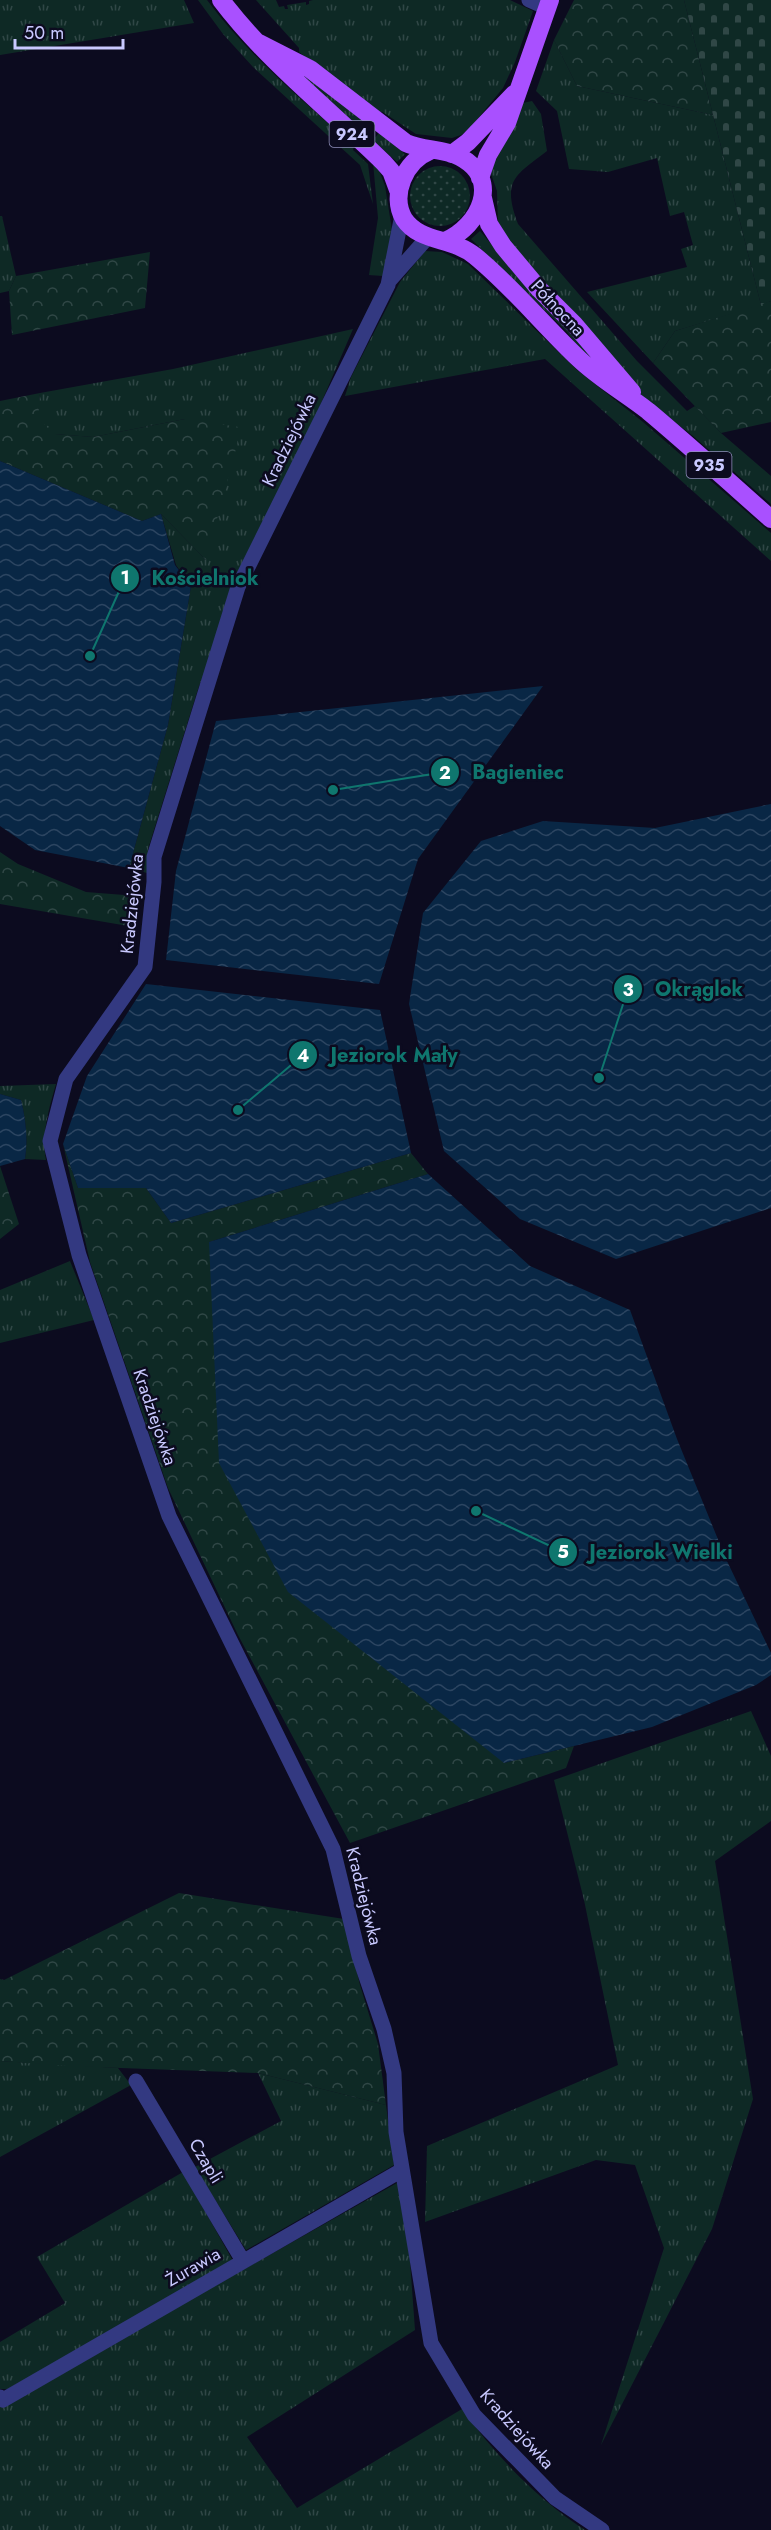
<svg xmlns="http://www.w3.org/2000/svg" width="771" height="2530" viewBox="0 0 771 2530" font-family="Jost,sans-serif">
<defs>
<pattern id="grass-tufts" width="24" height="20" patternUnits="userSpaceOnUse" patternTransform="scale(1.5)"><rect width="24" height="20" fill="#0e2925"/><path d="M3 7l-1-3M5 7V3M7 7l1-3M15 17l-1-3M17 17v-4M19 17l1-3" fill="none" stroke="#304746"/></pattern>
<pattern id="forest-crowns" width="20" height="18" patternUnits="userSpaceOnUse" patternTransform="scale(1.5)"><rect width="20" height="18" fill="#0e2925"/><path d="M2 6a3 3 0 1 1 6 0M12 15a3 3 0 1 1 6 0" fill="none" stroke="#304746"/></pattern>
<pattern id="cemetery-stones" width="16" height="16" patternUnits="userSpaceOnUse" patternTransform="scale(1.5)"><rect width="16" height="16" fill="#0e2925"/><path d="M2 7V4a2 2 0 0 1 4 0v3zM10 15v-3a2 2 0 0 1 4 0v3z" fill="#304746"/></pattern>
<pattern id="garden-dots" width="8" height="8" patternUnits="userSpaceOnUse" patternTransform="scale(1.5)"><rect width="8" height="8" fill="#0e2925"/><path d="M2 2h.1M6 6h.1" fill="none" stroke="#304746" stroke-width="1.8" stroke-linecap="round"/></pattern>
<pattern id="water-waves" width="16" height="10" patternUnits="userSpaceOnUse" patternTransform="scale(1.5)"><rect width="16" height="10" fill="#092745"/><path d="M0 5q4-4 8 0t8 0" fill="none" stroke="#2c4561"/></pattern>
</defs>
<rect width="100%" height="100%" fill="#0c0b1f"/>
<!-- grass -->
<path fill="url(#grass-tufts)" d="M0,0H184L194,23L0,55Z
M198,0H207C248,55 303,101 354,146L353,150L368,164L373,204L360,165L253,67L223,34Z
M256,0H276L279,7L284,6L285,9H288L287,5L306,2V5L309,4V1L313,0H510L533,11L515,62L503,88L470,128L461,135L452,138L416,134L381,111L378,114L299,52V48Z
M554,40L577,86L713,115L761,305L675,331L653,363L587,292L687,267L681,249L693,245L684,212L670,216L657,158L608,172L569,169L557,111L536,91Z
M304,74L368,124L362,131L302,76Z
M532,101L541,114L547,151C514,176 502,181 518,224L637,361L687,411L695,406L721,433L771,476V504L693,436L645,399L514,248L498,225L497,191L489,168L523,103Z
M379,133L405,154L397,162L373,140Z
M373,162L379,170L385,186L392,230L383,276L369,275L378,218Z
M0,216H2L16,276L9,291L0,293Z
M480,231L537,298L608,372L582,353L567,332L471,239Z
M425,251L442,252L468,264L577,370L643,422L771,533V561L545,359L345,396L351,377L400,282Z
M353,329L199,686L148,849L147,873L129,868L168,725L191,586L176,565L161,514L206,560L185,419L93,437L54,434L37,419L40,393L173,369Z
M56,1084C49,1108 41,1135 46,1160L25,1159C28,1139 26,1120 21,1100L0,1094V1086Z
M70,1261L94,1320L0,1343V1290Z
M751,1711L771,1756V1821L715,1861L753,2099L712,2229L601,2445L664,2248L635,2165L596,2160L425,2222L427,2146L618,2065L584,1900L554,1780Z
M0,2061L118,2068L131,2085L0,2157Z
M258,2073L386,2105L394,2165L246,2250L195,2167L281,2121Z
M183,2172L233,2261L8,2389H0V2342L65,2303L37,2257Z
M404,2179L415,2330L247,2437L297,2508L462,2409C495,2455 537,2499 585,2530H0V2407Z"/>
<!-- forest -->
<path fill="url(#forest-crowns)" d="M574,0H684L713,115L577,86L554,40Z
M150,252L145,308L12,335L9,291L16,276Z
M771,301V422L721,433L653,363L675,331Z
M40,393L38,419L55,434L93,437L185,419L239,427L237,445L206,560L161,514L142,521L0,461V401Z
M0,852L18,864L86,892L137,896L134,927L0,904Z
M63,1144L78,1188H146L171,1223L411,1153L428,1174L209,1242L504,1763L574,1746L566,1768L350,1843L238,1635L168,1488L90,1262Z
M0,1166L19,1224L0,1239Z
M179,1893L344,1919L360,1985L378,2044L386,2105L258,2073L67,2066L0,2061V1979L4,1980Z"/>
<!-- cemetery -->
<path fill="url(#cemetery-stones)" d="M684,0H771V301L761,305Z"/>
<!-- garden -->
<path fill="url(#garden-dots)" d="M410 196a30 30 0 1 1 60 0a30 30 0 1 1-60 0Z"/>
<!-- water -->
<path fill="url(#water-waves)" d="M0,461L142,521L161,514L175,565L191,586L168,725L129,868L35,850L0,826Z
M543,686L418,859L379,984L166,960L176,871L216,721Z
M771,804V1208L616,1259L520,1219L444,1151L409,1004L423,913L481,841L543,821L655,828Z
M146,984L380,1010L411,1153L171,1223L146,1188H78L63,1144L87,1076Z
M0,1094L21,1100C26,1120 28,1139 25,1159L0,1166Z
M428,1174L530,1266L630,1310L677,1439L726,1559L771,1653V1675L756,1685L652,1727L504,1763L288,1592L219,1463L209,1242Z"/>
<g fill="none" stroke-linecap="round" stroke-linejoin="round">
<!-- minor -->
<path stroke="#333981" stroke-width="15" d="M529,0L547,8
M402,215L388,285L238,587L154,857V882L145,967L66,1079L50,1141L79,1255L169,1516L333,1849L359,1956L384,2029L394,2073L396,2132L431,2343L474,2415L555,2498L602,2530
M390,280L428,237
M136,2081L243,2261
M0,2397L3,2400L402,2170"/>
<!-- major -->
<path stroke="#a950ff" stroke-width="18" d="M221,0C268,62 329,109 384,163L391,171L398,190
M259,43L310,69L406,143C423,151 443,148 460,157C502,179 480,226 445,241
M430,151C405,161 390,195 404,219C420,243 452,237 475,256C513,287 544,326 579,359C600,379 625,393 648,411C690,446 730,483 771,519
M452,154L468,142L514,94
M480,178L488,155L507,123L550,0
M483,198L489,224L503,246L539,289L574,324L632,392"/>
</g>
<g text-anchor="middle" stroke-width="5" stroke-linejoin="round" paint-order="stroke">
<!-- shield labels -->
<g fill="#0c0b1f" stroke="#9090bc" stroke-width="1.5">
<rect x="329.5" y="121" width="45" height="26" rx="4.5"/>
<rect x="686.5" y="452" width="45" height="26" rx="4.5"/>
</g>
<g font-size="16" font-weight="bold" fill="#c9c9ff">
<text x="352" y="140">924</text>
<text x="709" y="471">935</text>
</g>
<!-- street labels -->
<g font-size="18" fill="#c9c9ff" stroke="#0c0b1f">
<text transform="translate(558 308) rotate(47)" y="6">Północna</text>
<text transform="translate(289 440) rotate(-64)" y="6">Kradziejówka</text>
<text transform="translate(132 904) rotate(-84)" y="6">Kradziejówka</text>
<text transform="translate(155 1417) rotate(71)" y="6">Kradziejówka</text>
<text transform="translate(364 1896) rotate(76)" y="6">Kradziejówka</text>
<text transform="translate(206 2161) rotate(59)" y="6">Czapli</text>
<text transform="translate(193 2267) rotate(-30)" y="6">Żurawia</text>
<text transform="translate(517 2429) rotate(48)" y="6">Kradziejówka</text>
</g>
</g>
<!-- callouts -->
<path fill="none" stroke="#0f766e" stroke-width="2" d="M90 656L125 578M333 790L445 772M599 1078L628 989M238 1110L303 1055M476 1511L563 1552"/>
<g fill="#0f766e" stroke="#0c0b1f" stroke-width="2">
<circle cx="90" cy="656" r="6"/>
<circle cx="333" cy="790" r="6"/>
<circle cx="599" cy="1078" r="6"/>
<circle cx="238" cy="1110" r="6"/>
<circle cx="476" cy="1511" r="6"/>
<circle cx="125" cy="578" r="15"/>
<circle cx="445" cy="772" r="15"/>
<circle cx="628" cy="989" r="15"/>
<circle cx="303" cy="1055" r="15"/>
<circle cx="563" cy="1552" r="15"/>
</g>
<g font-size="18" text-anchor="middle" font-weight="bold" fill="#fff">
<text x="125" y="584">1</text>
<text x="445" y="779">2</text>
<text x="628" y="996">3</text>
<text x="303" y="1062">4</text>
<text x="563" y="1558">5</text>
</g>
<g font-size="20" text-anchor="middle" font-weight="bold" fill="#0f766e" stroke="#0c0b1f" stroke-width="5" stroke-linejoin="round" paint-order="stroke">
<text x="205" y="585">Kościelniok</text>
<text x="518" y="779">Bagieniec</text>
<text x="699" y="996">Okrąglok</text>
<text x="394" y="1062">Jeziorok Mały</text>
<text x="661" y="1559">Jeziorok Wielki</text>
</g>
<!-- scale -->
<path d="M15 39v9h108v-9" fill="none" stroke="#c9c9ff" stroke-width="3"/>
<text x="24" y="39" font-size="18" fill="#c9c9ff" stroke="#0c0b1f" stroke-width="4.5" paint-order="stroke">50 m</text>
</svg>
